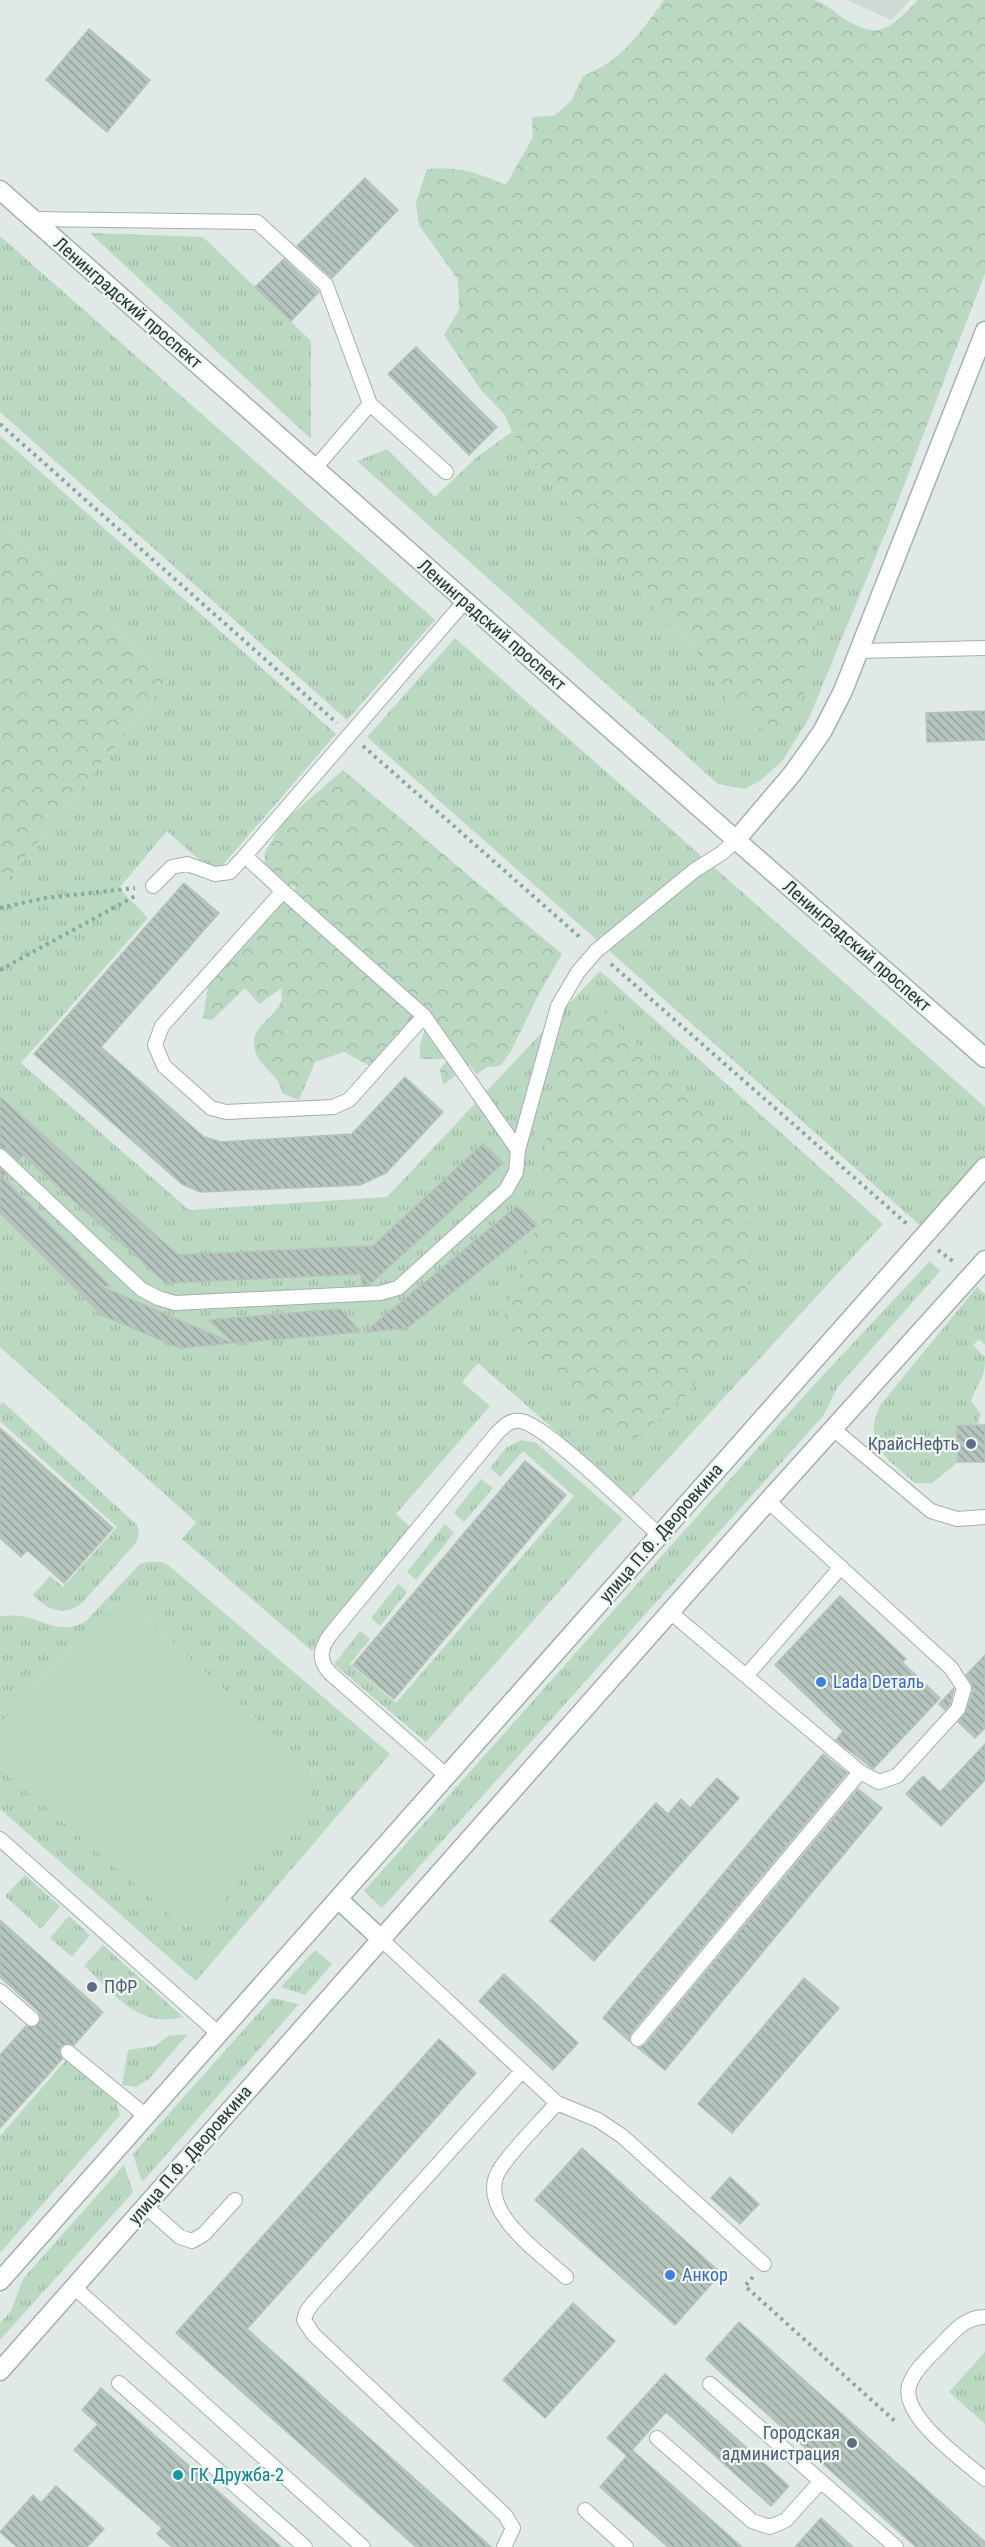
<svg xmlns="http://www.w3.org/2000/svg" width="985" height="2547" viewBox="0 0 985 2547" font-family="'Roboto Condensed',sans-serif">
<defs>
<pattern id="grass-tufts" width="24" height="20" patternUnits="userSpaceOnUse" patternTransform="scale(1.5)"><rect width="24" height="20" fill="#bbd8c2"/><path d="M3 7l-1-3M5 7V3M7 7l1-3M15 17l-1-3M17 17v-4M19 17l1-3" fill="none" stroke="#a0baa7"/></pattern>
<pattern id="forest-crowns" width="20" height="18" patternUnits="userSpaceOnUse" patternTransform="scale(1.5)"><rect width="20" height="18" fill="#bbd8c2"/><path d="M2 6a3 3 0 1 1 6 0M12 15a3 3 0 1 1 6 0" fill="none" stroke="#a0baa7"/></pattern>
<pattern id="building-back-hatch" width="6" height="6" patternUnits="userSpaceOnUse" patternTransform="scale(1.5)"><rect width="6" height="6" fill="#b6c4be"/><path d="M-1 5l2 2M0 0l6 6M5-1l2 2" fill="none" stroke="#94a09b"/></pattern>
</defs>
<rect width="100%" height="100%" fill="#e0e9e5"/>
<!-- built -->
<path fill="#cfd9d4" d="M847,0H910L891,20Z"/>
<!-- grass -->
<path fill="url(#grass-tufts)" d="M90,233L203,237L311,341V439Z
M0,236L435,620L347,720L0,412Z
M512,432L524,452L568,504L593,552L610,559L651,605L691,644L717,682L734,712L806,687V660L821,607L849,581L872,550L893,514L809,718L783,760L761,780L745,789L718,784L357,461L387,449L435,497L478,456Z
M0,436L336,734L215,874L167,831L119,888L148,918L21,1063L189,1210L387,1197L600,971L883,1224L632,1498L478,1363L462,1382L490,1406L396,1514L410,1527L312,1651L182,1539L196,1522L0,1347V889L170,679L0,522Z
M455,638L985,1107V1162L923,1228L367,737Z
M930,1261L940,1271L837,1388L823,1416L382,1908L364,1891L813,1386Z
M977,1287L985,1294V1345L979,1339L973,1345L985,1357C985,1382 978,1380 971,1401L980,1413L978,1426L957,1427L958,1462L932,1483H915C887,1458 861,1445 881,1404Z
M3,1402L137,1525L139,1534L136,1543L80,1605C62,1616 47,1610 33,1595L50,1576L63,1587L117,1527L0,1421V1405Z
M521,1440L536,1443L623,1519L426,1742L334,1664L360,1631L370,1639L350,1664L396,1703L574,1496L523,1451L500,1477L490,1468L506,1448Z
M481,1479L493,1488L464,1522L454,1513Z
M445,1524L454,1533L416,1580L407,1572Z
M146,1562H161L168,1565L390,1754L196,1981L0,1809V1768L186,1927L313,1775L309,1767L140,1613L130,1605L120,1602L105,1610L0,1724V1616C6,1616 14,1615 20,1616C45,1620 61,1636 86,1621L140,1564Z
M398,1584L407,1592L380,1626L371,1618Z
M25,1875L60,1906L41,1929L5,1896Z
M69,1916L90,1935L72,1957L50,1938Z
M103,1945L183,2017C138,2029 115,1994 84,1966Z
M315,1950L332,1964L305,1995L281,1987Z
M272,1998L299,2004L142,2182L133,2154Z
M188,2034L149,2079L136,2087L122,2085L128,2050L155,2046L168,2036Z
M67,2059L116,2101L120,2115L0,2253V2136Z
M124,2165L133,2192L0,2340V2323L11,2311L23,2279Z
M985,2352V2424L949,2392Z"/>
<!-- forest -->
<path fill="url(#forest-crowns)" d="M664,0H814C828,4 835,13 846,20C882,42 893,25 918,0H985V273L893,514L872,550L849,581L821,607L806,660V687L794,711L770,734L734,712L717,682L691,644L651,605L610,559L593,552L568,504L524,452L512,432L505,415L481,390L444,335L459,310L458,280L419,225L416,202L427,169C459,166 477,173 506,185L533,137L532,117L554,116L571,101L583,76C622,61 640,33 664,0Z
M0,522L170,679L0,889Z
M343,770L562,954L537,998L510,1053L500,1066L487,1067L477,1074L470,1065L443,1085L440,1069L449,1059H420V1045L428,1020L374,1068L344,1052L315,1062L299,1100L282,1093C280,1074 259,1068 255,1050C248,1027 274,1019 281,1002C282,998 281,991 282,988L259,1004L245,988L212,1020L203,1018L209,980L296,887L281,884L264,872L265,852L284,821Z
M596,1005L751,1152L749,1290L720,1345L687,1395L634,1440L501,1324L537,1225L556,1049Z"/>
<!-- pitch -->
<path fill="#bbd8c2" d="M120,1602L130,1605L140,1613L309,1767L315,1783L311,1797L210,1918L194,1927L181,1924L0,1768V1724L105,1610Z"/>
<!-- building -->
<path fill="url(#building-back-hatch)" stroke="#b4c2bb" stroke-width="1.5" d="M89,29L150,80L107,132L46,80Z
M365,178L398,210L332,278L297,246Z
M284,259L319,292L291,321L255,287Z
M416,347L497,427L469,455L388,374Z
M985,711V740L927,742L926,713Z
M184,883L219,913L101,1047L204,1137L221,1142L352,1134L405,1077L443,1112L386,1173L360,1185L200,1192L182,1184L34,1054Z
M0,1097L178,1255L373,1246L483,1144L503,1163L369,1285H362L361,1274L166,1283L23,1155L18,1161L6,1149L0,1147Z
M0,1168L6,1174L2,1177L110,1286H100L232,1343L180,1348L102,1315L0,1213Z
M517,1206L537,1225L407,1328L365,1332Z
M340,1309L360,1332L234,1343L209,1320Z
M985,1425V1462H958L957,1426Z
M0,1428L113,1528L64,1583L27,1550L21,1557L0,1538Z
M525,1461L566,1495L394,1699L353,1665Z
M840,1596L906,1659L902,1662L940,1698L873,1769L836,1740L843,1731L775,1665Z
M985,1655V1728L975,1738L958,1722L966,1712L973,1690L972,1684L966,1675Z
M954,1688L950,1704L945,1710L939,1704Z
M985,1744V1780L941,1826L906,1794L923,1776L940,1792Z
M823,1754L847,1773L631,2033L629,2041L603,2018Z
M717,1778L739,1798L594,1961L550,1921L656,1803L668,1814L681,1799L690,1808Z
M858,1789L882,1808L665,2070L638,2048L645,2045Z
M0,1920L103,2012L74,2045L69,2043L61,2046L59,2051L62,2059L0,2128V2055L26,2026L35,2027L41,2020L39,2012L0,1977Z
M504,1974L578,2043L553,2070L479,2001Z
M804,1978L839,2008L732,2133L698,2104Z
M439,2039L476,2073L247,2329L491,2547H416L176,2333Z
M582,2148L721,2273L675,2325L535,2200Z
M730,2177L759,2204L740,2224L711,2198Z
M573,2303L615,2341L545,2418L503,2380Z
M739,2322L985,2542V2547H916L706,2359Z
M665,2374L789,2486L771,2506L666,2412L632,2450L742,2547H668L600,2487L627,2456L607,2438Z
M101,2388L281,2547H172L157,2534L162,2528L74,2450L98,2424L82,2410Z
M56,2486L104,2529L87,2547H17L0,2532L33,2495L41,2503Z
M821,2518L853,2547H795Z"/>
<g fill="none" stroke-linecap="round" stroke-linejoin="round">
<defs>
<path id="service" d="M33,219L257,222L326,285L370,404L446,472
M315,468L370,404
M859,651L985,648
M153,886L172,867L187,864L215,874L230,872L245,856
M283,891L424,1016
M518,1150L558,1006L578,972L596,951L695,870L722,853L736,840
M0,1156L141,1289L158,1298L175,1303L380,1293L398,1288L506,1190L516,1172L518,1150L424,1016L349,1100L333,1107L226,1112L211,1108L164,1066L155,1045L162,1026L283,891L245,856L465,601
M832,1428L931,1511L957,1519L985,1517
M670,1612L860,1772L879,1782L897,1776L958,1709L964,1688L951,1668L768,1501
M746,1676L841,1567
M448,1777L330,1673C318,1660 320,1649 330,1635L497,1433C504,1426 511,1419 521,1421C546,1425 635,1513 659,1535
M0,1839L219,2034
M381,1939L557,2103L598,2120L622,2136L764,2264
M0,1991L32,2019
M638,2039L860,1772
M68,2052L146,2116
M557,2103C539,2124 516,2145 500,2169C474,2209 540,2253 566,2277
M145,2206L180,2237L192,2241L204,2234L235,2200
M74,2287L363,2547
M985,2317C965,2317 953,2332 940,2346C929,2357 914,2370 909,2386C901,2417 964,2461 985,2479
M119,2383L305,2547
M710,2384L896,2547
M657,2438L752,2521L770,2527L786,2520L821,2481
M585,2510L626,2547
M504,2547L513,2528L505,2515L313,2334L304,2320L307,2311L313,2303L522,2071"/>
<path id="tertiary" d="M0,190L736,840
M338,1899L381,1939
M0,2281L985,1167
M0,2371L768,1501L985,1260"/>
<path id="secondary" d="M985,331L843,691L822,732L793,773L736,840L985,1058"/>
</defs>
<!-- service casing -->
<use href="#service" stroke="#a4b0ab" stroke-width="16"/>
<!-- tertiary casing -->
<use href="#tertiary" stroke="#a4b0ab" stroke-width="21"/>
<!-- secondary casing -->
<use href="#secondary" stroke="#a1b4ac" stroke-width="21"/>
<!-- path -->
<path stroke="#84aa9c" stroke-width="4" stroke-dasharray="3 4.5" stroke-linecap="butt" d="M0,424L337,723
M363,746L582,939
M0,908L45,898L135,888
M611,964L907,1224
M0,970L137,895
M938,1250L954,1262
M753,2277L745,2286L897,2423"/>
<!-- service -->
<use href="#service" stroke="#fff" stroke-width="14"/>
<!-- tertiary -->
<use href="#tertiary" stroke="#fff" stroke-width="18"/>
<!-- secondary -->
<use href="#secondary" stroke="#fff" stroke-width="18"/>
</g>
<!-- markers -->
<g fill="#5c6f8a" stroke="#f0f6f3" stroke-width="2">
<circle cx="971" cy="1444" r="6"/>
<circle cx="92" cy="1987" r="6"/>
<circle cx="852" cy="2443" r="6"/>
</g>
<g fill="#3f7fe0" stroke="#f0f6f3" stroke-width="2">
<circle cx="821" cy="1682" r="6"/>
<circle cx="670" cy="2275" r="6"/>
</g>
<circle fill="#0f9aa8" stroke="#f0f6f3" stroke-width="2" cx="178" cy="2475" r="6"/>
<g text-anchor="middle" stroke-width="4.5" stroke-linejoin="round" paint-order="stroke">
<!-- street labels -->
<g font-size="18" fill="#233831" stroke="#f0f6f3">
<text transform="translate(128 303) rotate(41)" y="6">Ленинградский проспект</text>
<text transform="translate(492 625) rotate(41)" y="6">Ленинградский проспект</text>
<text transform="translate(857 946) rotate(41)" y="6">Ленинградский проспект</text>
<text transform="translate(661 1533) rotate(-49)" y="6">улица П.Ф. Дворовкина</text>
<text transform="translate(190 2155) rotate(-49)" y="6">улица П.Ф. Дворовкина</text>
</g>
<!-- service labels -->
<g font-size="18" fill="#4e5e75" stroke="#f0f6f3" text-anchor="end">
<text x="959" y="1450">КрайсНефть</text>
<text x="104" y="1993" text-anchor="start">ПФР</text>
<text x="840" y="2439">Городская<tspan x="840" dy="21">администрация</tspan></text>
</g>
<!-- shop labels -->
<g font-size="18" fill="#366cbe" stroke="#f0f6f3" text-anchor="start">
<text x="833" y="1688">Lada Dеталь</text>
<text x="682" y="2281">Анкор</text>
</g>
<!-- culture labels -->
<g font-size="18" fill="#0d838f" stroke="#f0f6f3" text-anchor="start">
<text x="190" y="2481">ГК Дружба-2</text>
</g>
</g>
</svg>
